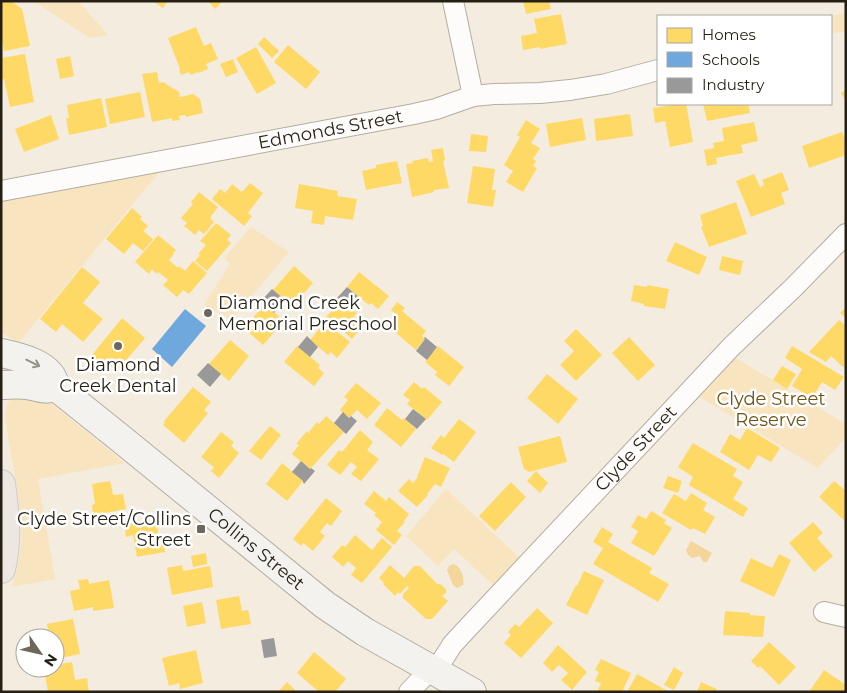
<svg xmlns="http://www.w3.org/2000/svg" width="847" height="693" viewBox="0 0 847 693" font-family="Montserrat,sans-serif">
<rect width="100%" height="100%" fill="#f4ecdf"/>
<!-- green -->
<path fill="#f8e4bf" d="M33,1H78L108,35L90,38Z
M846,13V31L831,34V16H830Z
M161,170L19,342L1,333V198Z
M251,227L289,252L232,319L204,305L230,264L224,258Z
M734,357L846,424V437L818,468L698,396Z
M14,396L48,401L125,463L38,479L55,579L12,587C16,572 20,557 21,542C23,499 9,456 5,414L8,402Z
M446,489L520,558L494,586L454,549L438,566L406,536Z"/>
<!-- water -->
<path fill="#f5d69a" d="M691,541L712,553L707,562H703L700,556L692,558L688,555L686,550Z
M454,564C461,567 465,578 463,585L457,588L453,585L447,570L449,566Z"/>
<!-- homes -->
<path fill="#ffd966" d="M1,1H11L22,9L30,46L4,51L1,36Z
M153,1H167L163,8Z
M208,1H223L215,9Z
M523,1H549L551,9L526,14Z
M561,14L567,44L540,49V47L523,50L521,36L537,33L534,19Z
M196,27L204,46L211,43L218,59L206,64L208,69L199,73L198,72L191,75L189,72L181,75L179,69H180L168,38Z
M264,37L279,51L272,58L258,44Z
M288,45L320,72L306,89L274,62Z
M256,47L276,83L257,94L236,58Z
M25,54L34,102L10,107L4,79L1,80V58Z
M70,56L74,76L60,79L56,59Z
M233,59L238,72L226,77L220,64Z
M157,72L159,83L163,82L179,92L180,97L193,94L200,99L203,113L186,117L185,115L179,116L180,120L172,121V118L152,122L142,74Z
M846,90V101L841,93Z
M140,92L145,117L110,124L105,99Z
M101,98L107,127L69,135L66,118H69L67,105Z
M680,104H686L693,142L670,147L665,121L655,123L653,108Z
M703,104H748L750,113L707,121Z
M630,114L633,136L596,141L594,119Z
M51,115L59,139L24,152L15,129Z
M582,118L586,140L550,147L546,124Z
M526,120L540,129L531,143L540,148L533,159L536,161L533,166L537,168L523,192L506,182L513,171L504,165L520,137L517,135Z
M754,122L758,141L741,145L743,153L716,158L717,164L707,166L704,150L714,148L713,143L724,141L722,128Z
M842,132L846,141V155L809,168L802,146Z
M471,134L488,136L486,152L469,151Z
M443,148L445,160L443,161L449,188L434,190V192L412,197L406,164L413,163L412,161L428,158L429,162L433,161L431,150Z
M397,161L402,183L366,190L362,171L376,168V165Z
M473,166L495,169L492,190H496L493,207L467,203Z
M782,172L789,190L781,193L785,204L751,217L736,181L754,174L760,187L764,185L762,180Z
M250,183L263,193L248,213L252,216L244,226L212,199L220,189L225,193L232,184L242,192Z
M299,184L338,191L337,196L357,199L353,220L325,216L324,225L311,223L313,211L295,208Z
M199,192L218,207L210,218L214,222L204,234L199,230L195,235L184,226L187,223L181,218L193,204L191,202Z
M736,202L747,234L709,247L701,227L703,226L700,215Z
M132,208L142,217L140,219L148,226L143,231L153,239L143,251L133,243L124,254L106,239Z
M216,223L231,235L227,240L231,243L207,271L195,261L200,255L198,254L206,245L200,241Z
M158,235L176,250L173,253L174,254L169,260L178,268L179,266L185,271L193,261L207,273L189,294L183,290L177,297L163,285L168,280L162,275L158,272L157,274L152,269L149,274L135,262Z
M675,242L707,257L699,275L666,261Z
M722,256L743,261L740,275L719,270Z
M294,266L313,283L292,307L273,290Z
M82,267L100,282L83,303L103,319L83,342L62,324L56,332L40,319Z
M359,272L389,296L378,309L371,303L369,305L347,287Z
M634,285L647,287V285L669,289L665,309L644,306V304L631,301Z
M341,300L357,313L354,316L364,324L352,339L326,317Z
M397,302L405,308L402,311L426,331L422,336L425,339L416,350L388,326L397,315L391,310Z
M265,304L284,321L263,345L244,328Z
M846,307V318L840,313Z
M122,318L145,338L117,371L109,365L106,367L92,355Z
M839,320L846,326V365L843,367L831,356L826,362L809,352Z
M325,322L350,342L337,358L331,352L328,355L310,340Z
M576,329L602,355L576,381L560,365L574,351L564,341Z
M629,337L655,365L638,381L612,353Z
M230,340L249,356L229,381L209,364Z
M297,346L320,365L318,368L324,373L314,386L284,362Z
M438,346L464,367L449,386L435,375L437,372L425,362Z
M792,346L844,377L835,390L822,382L812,398L792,386L802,369L785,358Z
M782,366L796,374L787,389L773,380Z
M547,374L578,399L558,424L527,398Z
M414,382L422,389L424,387L442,402L427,420L407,404L410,400L403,395Z
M356,383L381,403L367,419L357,410L349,418L340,410L348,400L344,397Z
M193,387L211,402L204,410L208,413L184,443L163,425L165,422L164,421Z
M387,408L402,420L404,418L416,429L401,447L374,425Z
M326,416L344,432L310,469L292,454L299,445L296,444L307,431L308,433L317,422L319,424Z
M459,419L476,432L454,462L443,454L442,455L431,448L441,435L444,438Z
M270,426L281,435L261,460L249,451Z
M747,428L780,448L771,462L758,455L749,470L720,452L730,434L740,440Z
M360,430L373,442L367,450L379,459L361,481L351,474L357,467L351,462L340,475L327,465L339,450L342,452Z
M221,432L234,442L231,446L239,453L219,478L211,471L214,467L201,457Z
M560,436L567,462L529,472L524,469L518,447Z
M693,443L737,469L733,476L743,482L733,499L748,508L743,517L689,485L693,477L678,467Z
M425,457L450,468L441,487L435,484L427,494L428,495L417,507L398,491L409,479L413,483L418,477H417Z
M282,463L303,481L287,501L266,484Z
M536,471L548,483L540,493L527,481Z
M668,476L682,481L678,493L663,488Z
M110,481L113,495L123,494L126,509L93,515L92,505L95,504L92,484Z
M834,481L846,491V522L819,497Z
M511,482L526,497L495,531L479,516Z
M374,491L386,501L389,497L409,514L404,521L405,522L397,531L402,535L394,545L376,530L382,522L374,515L376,513L364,504Z
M691,493L707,503L703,510L715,517L705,534L693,528L691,530L662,513L674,494L686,501Z
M326,498L342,511L331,526L327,523L320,532L325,536L313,551L303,543L301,546L293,539Z
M651,511L666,520L664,523L672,528L654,556L631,543L638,531L631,527L638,515L646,519Z
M156,520L159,539H163L165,552L137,557L133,535L126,537L124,523L137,521L138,523Z
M813,522L823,533L817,538L833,556L814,572L789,543Z
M602,527L613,534L608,542L652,568L649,573L669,584L658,602L593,564L603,548L593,542Z
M355,535L372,550L382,538L392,547L362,583L351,575L356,568L348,561L343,567L332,557L342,545L345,547Z
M206,553L207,564L193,567L191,556Z
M779,554L791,560L774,597L740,581L751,558L772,568Z
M182,565L183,571L210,566L213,587L172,595L167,568Z
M390,565L404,578L414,566H420L437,584H440L446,589V593L442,596L448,601L432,619H426L403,598V594L409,588L407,586L400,594L398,592L395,596L383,584L384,583L379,578Z
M584,571L604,580L587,615L566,605L576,585L577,586Z
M88,579L89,584L109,580L114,608L93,611V607L74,611L70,591L80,589L78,580Z
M239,596L242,611L248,610L251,624L221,629L216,600Z
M202,602L206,623L187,627L183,606Z
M537,608L553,623L521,658L504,643L511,635L508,632L515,624L519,627Z
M725,611L750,613V615L765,616L763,637L723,635Z
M73,619L80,654L55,659V646L57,645L55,635L49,636L47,624Z
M769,642L796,667L779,685L760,666L758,668L751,661Z
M558,645L587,672L572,690L561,680L568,673L559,665L552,672L543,663Z
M196,650L203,683L180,689L179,683L169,686L162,658Z
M314,652L346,679L335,692H319L297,673Z
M601,659L631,673L622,692H597L601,683L595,681L599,672L595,670Z
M72,662L75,680L87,678L89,692H48L44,668H55V665Z
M674,667L683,673L674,690L664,685Z
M824,670L846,685V692H809Z
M637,674L666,690V692H627Z
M287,682L297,692H278Z
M701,682L717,689L716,692L697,691Z"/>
<!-- schools -->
<path fill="#6fa8dc" d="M185,309L206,326L172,367L152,349Z"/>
<!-- industry -->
<path fill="#999" d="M347,287L360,298L352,309L341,300H340L337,298Z
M272,289L285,300L274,313L261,301Z
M307,336L318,347L310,357L298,347Z
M425,337L437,347L427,360L416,351L425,339L424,338Z
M208,363L221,374L210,387L197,375Z
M413,409L426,419L417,429L405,419Z
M343,412L349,418L351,416L357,421L346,434L334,423Z
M301,461L310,469L311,468L315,471L304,484L303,482V481L292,472Z
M274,638L277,656L264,658L261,640Z"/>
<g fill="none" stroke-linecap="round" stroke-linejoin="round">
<defs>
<g id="street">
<path d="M453,1L473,96"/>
<path id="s1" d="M1,191L414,114L436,109L473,96L494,94L540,93L570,90L606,84L658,70"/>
<path d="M824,612L846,617"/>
<path id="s2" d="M435,672L452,645L462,634L732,346L793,288L846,234"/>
<path d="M409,692L430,670"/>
</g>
<g id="secondary">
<path id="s3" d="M1,353C20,357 52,364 55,386L120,438L325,605L365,632L472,692"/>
<path d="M1,385C10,385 18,384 27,385C37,386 45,392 55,386"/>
</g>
<path id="primary" d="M1,484C5,512 8,541 1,569"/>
</defs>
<!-- street casing -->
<use href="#street" stroke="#b4ada1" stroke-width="22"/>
<!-- secondary casing -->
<use href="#secondary" stroke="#b4ada1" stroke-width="30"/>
<!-- primary casing -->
<use href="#primary" stroke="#cfcbc5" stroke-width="30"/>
<!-- street -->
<use href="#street" stroke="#fdfcfa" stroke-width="20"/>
<!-- secondary -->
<use href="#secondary" stroke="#f4f2ee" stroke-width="28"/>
<!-- primary -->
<use href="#primary" stroke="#ece8e1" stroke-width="28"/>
</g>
<!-- one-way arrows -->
<defs><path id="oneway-shaft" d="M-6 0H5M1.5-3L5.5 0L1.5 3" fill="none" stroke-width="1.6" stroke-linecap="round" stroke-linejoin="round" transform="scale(1.25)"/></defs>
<use stroke="#97938c" href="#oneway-shaft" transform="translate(33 363) rotate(26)"/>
<!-- markers -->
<g fill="#6d675b" stroke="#fff" stroke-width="2">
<circle cx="208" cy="313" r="5"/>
<circle cx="118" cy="346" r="5"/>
<rect x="196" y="524" width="10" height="10" rx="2.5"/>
</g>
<g text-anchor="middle" stroke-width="5" stroke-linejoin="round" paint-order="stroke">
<!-- street labels -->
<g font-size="18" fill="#251f14" stroke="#fff">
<text dy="6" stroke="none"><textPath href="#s1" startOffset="335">Edmonds Street</textPath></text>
<text dy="6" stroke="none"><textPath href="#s2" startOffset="301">Clyde Street</textPath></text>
<text dy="6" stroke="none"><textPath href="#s3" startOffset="326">Collins Street</textPath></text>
</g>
<!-- poi labels -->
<g font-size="18" fill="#251f14" stroke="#fff" text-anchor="start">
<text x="218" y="309">Diamond Creek<tspan x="218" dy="21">Memorial Preschool</tspan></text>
<text x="118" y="371" text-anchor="middle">Diamond<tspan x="118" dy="21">Creek Dental</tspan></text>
<text x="191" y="525" text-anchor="end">Clyde Street/Collins<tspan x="191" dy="21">Street</tspan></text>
</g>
<!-- park labels -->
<g font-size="18" fill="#6d5214" stroke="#fff">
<text x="771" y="405">Clyde Street<tspan x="771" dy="21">Reserve</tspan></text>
</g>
</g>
<!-- border -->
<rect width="847" height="693" fill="none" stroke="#251f14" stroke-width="5"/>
<!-- legend -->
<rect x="657" y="15" width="175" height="90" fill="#ffffff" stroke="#a8a5a1"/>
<rect x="667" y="28" width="25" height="15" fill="#ffd966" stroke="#a8a5a1"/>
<text x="702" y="40" font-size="15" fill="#251f14">Homes</text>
<rect x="667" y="52" width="25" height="15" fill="#6fa8dc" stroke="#a8a5a1"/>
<text x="702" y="65" font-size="15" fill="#251f14">Schools</text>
<rect x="667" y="78" width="25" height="15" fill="#999999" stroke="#a8a5a1"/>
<text x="702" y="90" font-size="15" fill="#251f14">Industry</text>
<!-- north arrow -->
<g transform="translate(40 653) rotate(124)"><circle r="24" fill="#ffffff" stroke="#a8a5a1"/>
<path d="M0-4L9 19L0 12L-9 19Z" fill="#6d675b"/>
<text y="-8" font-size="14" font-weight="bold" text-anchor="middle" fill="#251f14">N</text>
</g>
</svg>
